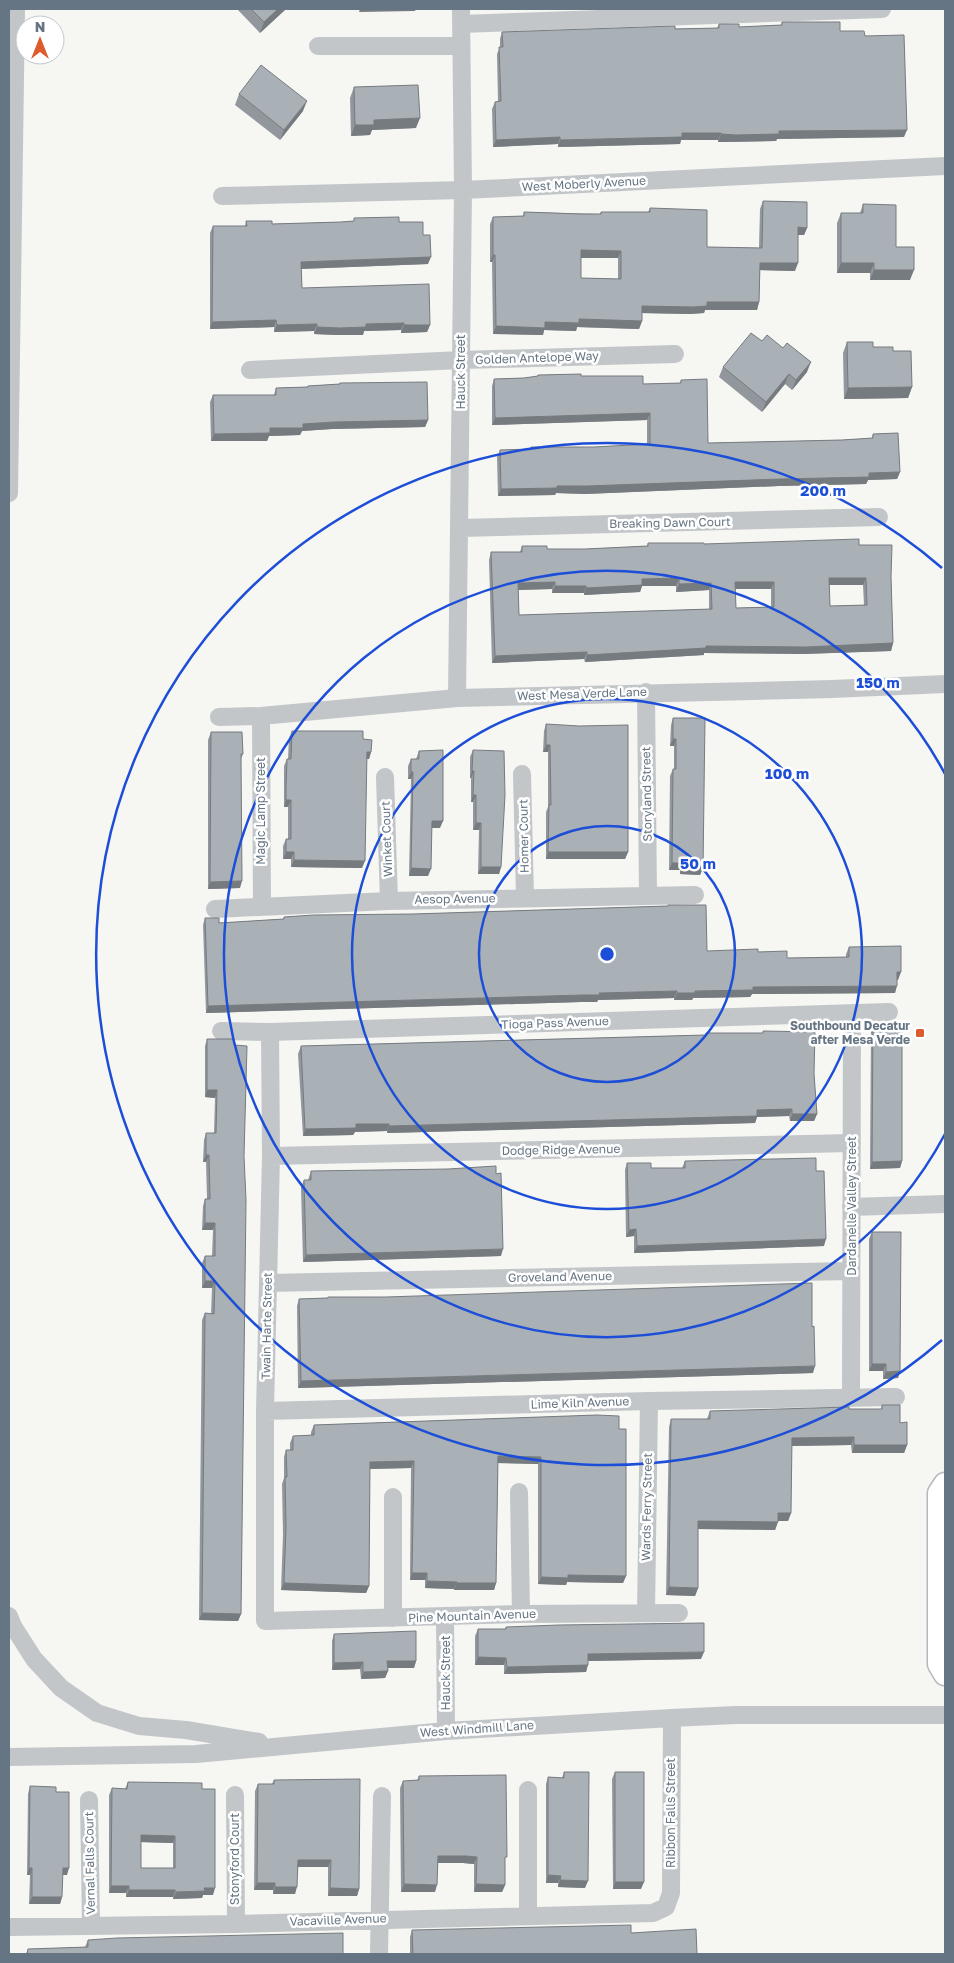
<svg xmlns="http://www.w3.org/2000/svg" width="954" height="1963" viewBox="0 0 954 1963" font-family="'Golos Text',sans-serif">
<rect width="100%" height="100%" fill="#f6f6f3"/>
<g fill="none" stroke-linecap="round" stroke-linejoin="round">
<defs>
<path id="major" d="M945,1484L939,1493V1664L945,1674"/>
</defs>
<!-- major casing -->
<use href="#major" stroke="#b5b9bd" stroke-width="25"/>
<!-- minor -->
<path stroke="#c2c6c9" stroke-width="18" d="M461,24L882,9
M318,46H461
M222,196L463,190L945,166
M250,370L461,360L675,354
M9,493L16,9
M460,528L879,517
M646,692L648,896
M457,698L463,190L461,9
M261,716L262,907
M219,717L261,716L457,698L832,689L945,684
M522,774L525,898
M385,777L389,901
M215,909L389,901L695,895
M221,1031L270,1032L889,1012
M270,1032L271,1156L265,1411V1621L521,1614L679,1613
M271,1156L852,1143
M851,1207L945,1204
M268,1283L851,1271
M851,1398L852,1014
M265,1411L649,1401L896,1397
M519,1492L521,1614
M393,1497V1618
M646,1613L649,1401
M9,1616L13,1626L34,1659L61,1688L97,1713L139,1726L186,1730L259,1742
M445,1616L446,1731
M9,1757L196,1754L446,1731L672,1718L735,1715H945
M528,1790V1915
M235,1795L236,1924
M89,1800L91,1926
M9,1927L236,1924L653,1913L666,1907L671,1893L672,1718
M379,1954L382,1796"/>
<!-- major -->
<use href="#major" stroke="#fff" stroke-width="22"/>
</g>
<!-- wall -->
<path fill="#91979d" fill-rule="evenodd" d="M239,9H286L260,33L238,10Z
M782,22L865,36L904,137L777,139L776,141L733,142H718V140H681L680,144L558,147V144L493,147L492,109L495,102L498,101L497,54L500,47V39L502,32L717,28L719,24L739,27L781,25Z
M354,87L416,128L372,130L370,135L351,136L350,98Z
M239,94L303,111L280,140L235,105Z
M763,201L807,228L804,235H798L795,271L760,270L759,302L757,310H705L704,313L690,314L642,313V321L639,329L577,327L576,331L544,330L543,335L493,334L492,262H490V224L493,217L523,216L524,212L600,214L601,212H648L650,208L707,247L759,248L760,209ZM581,258H618V279L581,278Z
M863,204L896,247L910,280H870V273H837V223L841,213H860Z
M354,218L399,222L423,235L428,264L301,269L302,288L430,325L427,332L401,333V330L364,331L363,335H337L314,334V331L274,332V327L210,329V233L213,226H245L246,221L272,224L341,222L354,221Z
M762,341L783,348L807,372L792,390L785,384L762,412L719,377L723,367Z
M847,342L893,351L912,387L908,398L844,399L843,353Z
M538,375L581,376L643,384L680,383L681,380L708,443L842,440L872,438L873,434L900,472L897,479L868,480L866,484L779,486L585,494L556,493L555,495L498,496L497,457L500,450L530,449L531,447H594L647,445V420L492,425V386L494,379L524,378L537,377Z
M340,383L428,420L425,427L332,429L302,431L300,435L269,436L267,441H211L210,402L213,395H274L276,388L307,387L308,386L339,384Z
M648,543L704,544L859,545L891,577L893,643L891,651L802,654L704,653V655L585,662L584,659L492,663L489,560L491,552H520L522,546L547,549H585L647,546ZM829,585H863L864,605L830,606ZM642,586H676V592L709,590V609L519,615L518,590L552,589V593H584V595L640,592ZM735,589H771V607L736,608Z
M673,718L703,868L700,875L680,874V870H669L670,776L673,769H674V746H670L671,725Z
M546,724L628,852L625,859H546V812L548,807V752H543L544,731Z
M292,731L363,739L371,752L369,759H367L362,868L291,867V859H283V846L286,839H288V807H284V766L287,759H288L289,738Z
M211,732L243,754L241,759L240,888L208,889V740Z
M473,750L501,867L499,874H478L479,830H473V802H471V778H470V757Z
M419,751L440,828H432L428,876H409L411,779H408V766L411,759H416Z
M668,905L707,951L758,952L787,958L846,957V954L849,947L898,980H897L895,993L752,994L750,997L693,998L692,1000H674V998L598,1000L597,1002H581L206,1013L203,925L205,918L219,923L283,919L284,917L413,914L668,906Z
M873,1022L902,1161L900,1168L870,1169L871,1029Z
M763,1031L814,1074L817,1114L814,1121H790L789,1116L757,1117L755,1123L387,1133V1131L355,1132L353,1135L303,1136L298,1054L301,1046L705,1035L706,1033H763Z
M207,1039L234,1045L244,1156L241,1614L238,1621L199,1620L202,1320L205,1313L211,1314L212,1288H202V1263L205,1256H212L213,1230H202L203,1206L205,1199H207L206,1162H203L204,1140L206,1133H214L215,1098L205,1097V1046Z
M685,1161L816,1171L824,1246L634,1253V1236L626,1237L625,1170L627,1163L651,1168H682Z
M311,1171L501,1256L303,1262L301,1187L304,1180H308Z
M872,1232L900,1371L898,1378L883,1379V1371H869V1239Z
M328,1297L813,1373L298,1388L297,1306L299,1299L327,1298Z
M882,1405L900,1423L907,1445L904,1453H852L851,1445L791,1446V1513L788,1521H778L775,1530L698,1529V1588L695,1596L666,1595L669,1427L671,1419H707L710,1411L881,1409Z
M597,1415L626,1576L623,1583L567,1582L566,1585L538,1584V1464L498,1463L496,1583L494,1590H454V1589L425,1588V1580H410L411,1468L370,1469L369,1586L366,1593L281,1590L283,1534L282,1484L284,1478V1457L286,1450H290V1443L293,1436L311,1435V1432L314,1425Z
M506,1627L701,1659L588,1661L586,1672L504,1674V1665H475V1636L478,1629H505Z
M334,1634L416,1661L414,1668H388V1671L385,1678L361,1679L360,1669L332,1670V1641Z
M564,1772L585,1888L558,1887V1883H546V1784L548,1777L562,1778Z
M615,1772L641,1889H613L612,1779Z
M419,1776L505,1861V1885L502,1892H474V1864L463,1863H438L435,1892H401L400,1788L403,1781H417Z
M274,1780L359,1889L357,1896H328V1867H298L295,1894H273V1890H254L255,1791L258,1784H272Z
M128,1782L202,1789L213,1895H203L202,1898L173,1899V1897H126V1893H109V1795L112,1788L125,1789ZM141,1842L173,1843V1868H141Z
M30,1786L56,1792L67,1875H62V1897L60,1904H29L30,1875H27L28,1794Z
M412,1930L631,1933L697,1954H410V1937Z
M88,1940L343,1954H26L28,1949L85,1947Z"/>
<!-- shaded-wall -->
<path fill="#767b7f" d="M278,9H286L260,33L264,22Z
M360,9H416L415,11L359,12Z
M307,101L303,111L280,140L284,130Z
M420,118L416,128L372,130L370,135L351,136L355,125L374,120Z
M907,130L904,137L777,139L776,141L718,142L721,134L779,131Z
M682,133H721L718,140H681L680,144L558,147L560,140Z
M560,137L558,144L493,147L496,140Z
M798,227L807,228L804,235H795Z
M581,250L621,251L618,258H578Z
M493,255H495L492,262H490Z
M431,257L428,264L298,269L301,262Z
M760,263H798L795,271L757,270Z
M841,263H874L870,273H837Z
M874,270H914L910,280H870Z
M707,302H759L757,310H705L704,313L690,314L639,313L642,306Z
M579,319L642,321L639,329L577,327L576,331L544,330L543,335L493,334L496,326Z
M276,320L274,327L210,329L212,322Z
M404,323L401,330L364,331L363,335H337L314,334L317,327L366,324Z
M317,324L314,331L274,332L277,325Z
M404,325H430L427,332L401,333Z
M811,362L807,372L792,390L796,380Z
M789,374L785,384L762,412L766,402Z
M912,387L908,398L844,399L848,388Z
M650,413L647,420L492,425L495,418Z
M428,420L425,427L332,429L302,431L300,435L269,436L267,441H211L214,434L270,428L303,424L334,422Z
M900,472L897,479L868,480L866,484L779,486L585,494L556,493L555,495L498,496L501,489L557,486Z
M679,578L676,586H642L640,592L584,595L586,588L642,579Z
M829,578H866L863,585H826Z
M555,582L552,589L515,590L518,583Z
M735,582H774L771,589H733Z
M711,583L709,590L676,592L679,584Z
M555,586H586L584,593H552Z
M893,643L891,651L802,654L704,653V655L585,662L587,655L706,646Z
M587,652L584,659L492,663L495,656Z
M673,739H676L674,746H670Z
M546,745H550L548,752H543Z
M367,752H371L369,759H364Z
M472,771H474L471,778H470Z
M411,772H413L411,779H408Z
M473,795H476L473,802H471Z
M286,800H291L288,807H284Z
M432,821H443L440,828H430Z
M476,823H481L479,830H473Z
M286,852H294L291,859H283Z
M548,852H628L625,859H546Z
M294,860L365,861L362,868L291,867Z
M672,863H683L680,870H669Z
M481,867H501L499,874H478Z
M682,867L703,868L700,875L680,874Z
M411,868L431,869L428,876H409Z
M242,881L240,888L208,889L210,882Z
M897,972H901L898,980H895Z
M897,986L895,993L752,994L750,997L693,998L692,1000H674L677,993L753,987Z
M677,991L674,998L598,1000L597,1002H581L206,1013L208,1006L599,993Z
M207,1090H217L215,1098L205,1097Z
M792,1109L789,1116L757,1117L755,1123L387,1133L389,1126L757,1110Z
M792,1114H817L814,1121H790Z
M356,1124H389L387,1131L355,1132L353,1135L303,1136L305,1129Z
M206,1155H209L206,1162H203Z
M902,1161L900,1168L870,1169L872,1162Z
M205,1223H215L213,1230H202Z
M636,1229L634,1236L626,1237L629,1230Z
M826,1239L824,1246L634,1253L637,1246Z
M503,1249L501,1256L303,1262L306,1255Z
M205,1281H215L212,1288H202Z
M872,1364H886L883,1371H869Z
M815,1366L813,1373L298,1388L301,1381Z
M900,1371L898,1378L883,1379L886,1372Z
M854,1437L851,1445L789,1446L792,1438Z
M854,1445H907L904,1453H852Z
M498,1456L541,1457L538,1464L495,1463Z
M414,1461L411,1468L367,1469L370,1462Z
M778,1513H791L788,1521H775Z
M698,1521L778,1522L775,1530L696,1529Z
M412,1573H427L425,1580H410Z
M568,1575L626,1576L623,1583L567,1582L566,1585L538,1584L541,1577Z
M427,1581L457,1582L454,1589L425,1588Z
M284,1583L369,1586L366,1593L281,1590Z
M457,1583H496L494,1590H454Z
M669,1587L698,1588L695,1596L666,1595Z
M202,1613L241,1614L238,1621L199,1620Z
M704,1652L701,1659L586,1661L588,1654Z
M478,1657L506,1658L504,1665H475Z
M387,1661H416L414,1668H385Z
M363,1662L360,1669L332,1670L334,1663Z
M588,1665L586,1672L504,1674L507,1667Z
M388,1671L385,1678L361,1679L363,1672Z
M141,1835L175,1836L173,1843L138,1842Z
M438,1856H466L477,1857L474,1864L463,1863H436Z
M298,1860H331L328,1867H296Z
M29,1868H32L30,1875H27Z
M63,1868H69L67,1875H60Z
M548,1875L561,1876L558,1883H546Z
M560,1880L588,1881L585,1888L558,1887Z
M615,1882H644L641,1889H613Z
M257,1883H275L273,1890H254Z
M404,1884L437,1885L435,1892H401Z
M476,1884L505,1885L502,1892H474Z
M111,1886H129L126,1893H109Z
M275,1887H297L295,1894H273Z
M204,1888H215L213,1895H203L202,1898L173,1899L176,1892Z
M330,1888L359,1889L357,1896H328Z
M129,1890H175L173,1897H126Z
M32,1897H62L60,1904H29Z"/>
<!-- building -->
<path fill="#a9b0b6" stroke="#767b7f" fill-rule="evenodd" d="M251,9H278L264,22Z
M782,22H840V31H864L865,36L904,35L907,130L779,131V134L736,135L721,134V133H682V137L560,140V137L496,140L495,102L501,101L499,47H503L502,32L675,26V29L719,28V24H739V27L782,25Z
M261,65L307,101L284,130L239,94Z
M418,85L420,118L374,120V125H355L354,87Z
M763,201L807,202V228L798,227V263H760L759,302H707V306L693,307L642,306V321L579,319V323L545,322V328L496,326L495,255H493V217L524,216V212L581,214H601V212H650V208L707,210V247L762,248ZM581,250L621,251V279L581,278Z
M863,204L896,205V247H914V270H874V263H841V213H863Z
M399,217V222H423V235H430L431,257L301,262L302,288L429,284L430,325H404V323L366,324V327L340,328L317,327V324L277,325L276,320L212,322L213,226H247L246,221H272V224L341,222L354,221V218Z
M751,333L762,341L767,335L783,348L787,343L811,362L796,380L789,374L766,402L723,367Z
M847,342H873V347H893V351H911L912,387L848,388Z
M581,374V376H643V384L681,383V380L707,379L708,443L842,440L873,438V434L898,433L900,472L869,473V477L781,479L587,486H557V488L501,489L500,450L531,449V447H594L650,444V413L495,418L494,379L524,378L538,376V375Z
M427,382L428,420L334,422L303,424V428H270V433L214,434L213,395H276V388L308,387V386L340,384V383Z
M859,539V545H892L891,577L893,643L805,647L706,646V648L587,655V652L495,656L491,552H522V546H547V549H585L648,546V543H704V544ZM679,578V584L711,583L712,609L519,615L518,583L555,582V586H586V588L642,585V579ZM829,578H866L867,605L830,606ZM735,582H774V607L736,608Z
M673,718H705L703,868L682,867L683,863H672L673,769H676V739H673Z
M546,724L579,726L628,725V852H548L549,805H551L550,745H546Z
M292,731H363V739L372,740L371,752H367L365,861L294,860V852H286V839H291V800H286V787L287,759H291Z
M211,732H242L243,754H241L242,881L210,882Z
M443,750V821H432L431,869L411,868L413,772H411V759H419V751Z
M473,750L504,751L505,795L501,867H481V823H476V795H473L474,771H472Z
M668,905H706L707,951L758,949V952L787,951V958L849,957V947L901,946V972H897V986L753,987V990L695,991V993H677V991L599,993L600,995H583L208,1006L205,918H219V923L284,919V917L314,915L413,914L668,906Z
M873,1022L902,1023V1161L872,1162Z
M763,1031L815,1032L814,1074L817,1114H792V1109L757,1110V1116L389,1126V1124H356V1128L305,1129L301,1046L706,1035V1033H763Z
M207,1039H234V1045L247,1046L244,1156L246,1200L241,1614L202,1613L205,1313L214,1314L215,1281H205V1256H215V1223H205V1199H210L209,1155H206V1133H216L217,1090H207Z
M816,1158V1171H824L826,1239L637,1246L636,1229L629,1230L627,1163H651V1168H685V1161Z
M496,1166V1174L501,1173L503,1249L306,1255L304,1180H311V1171L448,1169Z
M872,1232H901L900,1371L886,1372V1364H872Z
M812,1283V1327L814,1326L815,1366L301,1381L299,1299L328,1298V1297H386Z
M882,1405H900V1423L907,1422V1445H854V1437L792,1438L791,1513H778V1522L698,1521V1588L669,1587L671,1419H710V1411L849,1407V1409H882Z
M597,1415L619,1416V1429H626V1576L568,1575V1578L541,1577V1457L498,1456L496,1583H457V1582L427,1581V1573H412L414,1461L370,1462L369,1586L284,1583L286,1527L285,1477H287L286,1450H293V1436L314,1435V1425Z
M704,1623V1652L588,1654V1665L507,1667L506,1658L478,1657V1629H506V1627L559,1625Z
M416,1631V1661H387L388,1671L363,1672V1662L334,1663V1634Z
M564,1772H589L588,1881L560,1880L561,1876L548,1875V1777L564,1778Z
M615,1772H644V1882H615Z
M506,1775L507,1857H505V1885L476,1884L477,1857L466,1856H438L437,1885L404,1884L403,1781L419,1780V1776Z
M360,1779L359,1889L330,1888L331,1860H298L297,1887H275V1883H257L258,1784H274V1780Z
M128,1782L202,1783V1789H215V1888H204L205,1891L176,1892L175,1890H129V1886H111L112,1788L127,1789ZM141,1835L175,1836V1868H141Z
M30,1786L56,1787V1792H69V1868H63L62,1897H32V1868H29Z
M631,1925V1933L696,1929L697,1954H413L412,1930Z
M343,1933V1954H27L28,1949L88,1947V1940L117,1938Z"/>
<!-- distance rings -->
<g fill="none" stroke="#1d4ed8" stroke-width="2.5">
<circle cx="607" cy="954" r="128"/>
<circle cx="607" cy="954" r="255"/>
<path d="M945 1134A383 383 0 1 1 945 774"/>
<path d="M942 1340A511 511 0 1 1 942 568"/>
</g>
<!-- markers -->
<rect fill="#dd5c2d" stroke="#fff" stroke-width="2" x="915" y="1028" width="10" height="10" rx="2.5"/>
<g text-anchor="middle" stroke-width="5" stroke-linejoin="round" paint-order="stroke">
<!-- street labels -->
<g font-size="12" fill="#667583" stroke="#fff">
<text transform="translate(584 184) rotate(-3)" y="4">West Moberly Avenue</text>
<text transform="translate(537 358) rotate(-2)" y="4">Golden Antelope Way</text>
<text transform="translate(461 372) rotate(-90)" y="4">Hauck Street</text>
<text transform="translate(670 523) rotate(-1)" y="4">Breaking Dawn Court</text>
<text transform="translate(582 694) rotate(-2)" y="4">West Mesa Verde Lane</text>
<text transform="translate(647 794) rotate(-91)" y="4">Storyland Street</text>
<text transform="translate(261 811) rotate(-90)" y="4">Magic Lamp Street</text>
<text transform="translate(524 836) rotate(-91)" y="4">Homer Court</text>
<text transform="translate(387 839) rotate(-92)" y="4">Winket Court</text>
<text transform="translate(455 899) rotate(-1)" y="4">Aesop Avenue</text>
<text transform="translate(555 1023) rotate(-2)" y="4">Tioga Pass Avenue</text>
<text transform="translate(561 1150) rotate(-1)" y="4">Dodge Ridge Avenue</text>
<text transform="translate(852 1206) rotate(-90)" y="4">Dardanelle Valley Street</text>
<text transform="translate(560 1277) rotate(-1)" y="4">Groveland Avenue</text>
<text transform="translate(267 1326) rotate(-89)" y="4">Twain Harte Street</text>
<text transform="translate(580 1403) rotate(-2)" y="4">Lime Kiln Avenue</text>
<text transform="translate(647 1507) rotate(-89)" y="4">Wards Ferry Street</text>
<text transform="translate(472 1616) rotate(-2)" y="4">Pine Mountain Avenue</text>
<text transform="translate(446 1673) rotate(-90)" y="4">Hauck Street</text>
<text transform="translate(477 1729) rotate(-4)" y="4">West Windmill Lane</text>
<text transform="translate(671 1813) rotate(-90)" y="4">Ribbon Falls Street</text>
<text transform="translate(235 1859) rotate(-90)" y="4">Stonyford Court</text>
<text transform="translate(90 1863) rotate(-91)" y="4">Vernal Falls Court</text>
<text transform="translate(338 1920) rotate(-2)" y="4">Vacaville Avenue</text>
</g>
<!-- poi labels -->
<g font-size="12" font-weight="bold" fill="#667583" stroke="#fff" text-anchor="end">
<text x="910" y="1030">Southbound Decatur<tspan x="910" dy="14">after Mesa Verde</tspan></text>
</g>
</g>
<circle cx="607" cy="954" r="8" fill="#1d4ed8" stroke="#fff" stroke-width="2.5"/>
<g font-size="15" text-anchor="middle" font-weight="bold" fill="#1d4ed8" stroke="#fff" stroke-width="5" stroke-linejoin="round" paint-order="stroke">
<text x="823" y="496">200 m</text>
<text x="878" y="688">150 m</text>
<text x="787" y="779">100 m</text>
<text x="698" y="869">50 m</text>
</g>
<!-- border -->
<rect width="954" height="1963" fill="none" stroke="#667583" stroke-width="20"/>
<!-- north arrow -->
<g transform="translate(40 40)"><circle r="24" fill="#ffffff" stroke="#c2c8cd"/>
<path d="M0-4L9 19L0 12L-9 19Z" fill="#dd5c2d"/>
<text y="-8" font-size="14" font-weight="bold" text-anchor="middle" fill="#667583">N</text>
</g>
</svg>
